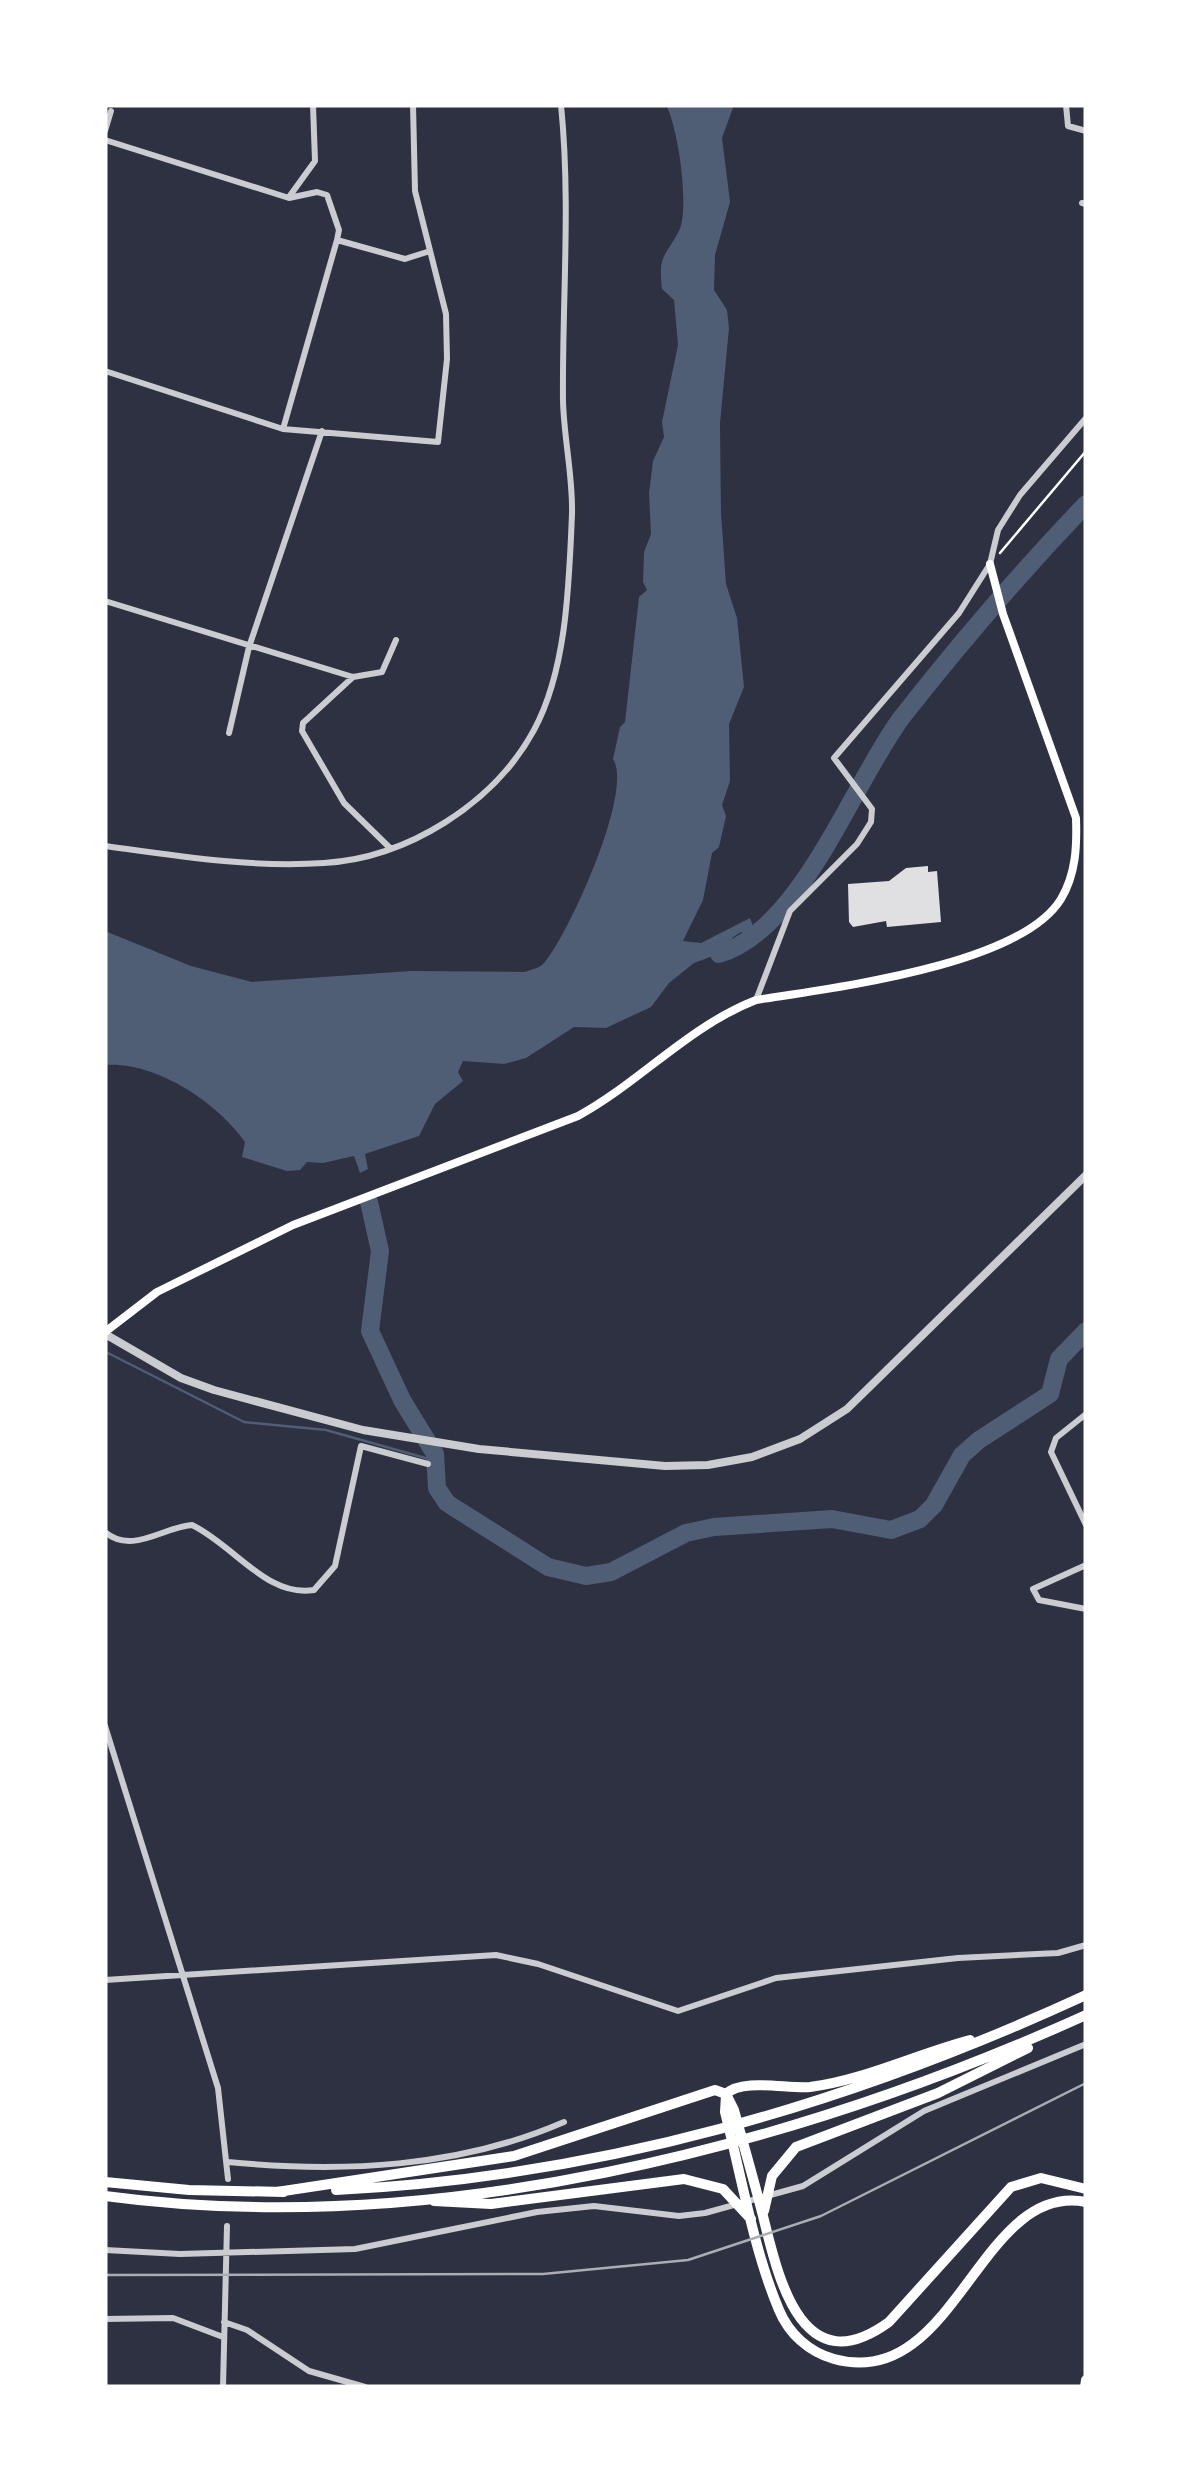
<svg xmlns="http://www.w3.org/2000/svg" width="1191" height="2492" viewBox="0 0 1191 2492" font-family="'Source Serif 4',serif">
<rect width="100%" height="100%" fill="#2d3142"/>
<!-- water -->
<path fill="#4f5d75" d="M666,105H734L722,138L730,202L715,255L714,290L727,310L729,328L720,423L721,513L726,584L737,618L744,687L729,724L730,781L722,805L726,816L719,847L712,853L703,900L683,941L701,943L750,918L758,939L741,932L732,938L737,947L694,963L669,983L651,1007L606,1028L574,1027L526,1058L504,1064L463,1061L458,1072L463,1081L435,1104L419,1136L365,1154L368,1169L360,1173L354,1156L323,1163L307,1162L300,1170L287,1171L242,1157L245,1142C217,1102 155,1061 105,1065V931L191,966L252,982L411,971L525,972C533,969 540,968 545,962C569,933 634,791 613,759L620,727L625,722L639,597L647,590L643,582L644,552L651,534L649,493L653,461L664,437L662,422L678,345L674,300L662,289C658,255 665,257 679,231C690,208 678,127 666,105Z"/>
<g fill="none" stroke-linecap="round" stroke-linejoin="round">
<!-- stream -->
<path stroke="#4f5d75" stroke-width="2.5" d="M106,1352L244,1422L326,1430L436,1461"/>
<!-- river -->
<path stroke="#4f5d75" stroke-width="18" d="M719,954C802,929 852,784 902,717C960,643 1021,572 1086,504
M369,1202L380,1251L370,1331L402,1400L435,1454L437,1488L447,1503L548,1567L586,1576L611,1572L686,1533L714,1527L832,1519L891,1530L920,1519L934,1505L962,1455L979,1440L1050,1394L1059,1359L1086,1331"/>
</g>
<!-- building -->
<path fill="#e0e0e3" d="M928,866V872L937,871L941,922L887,927L886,921L853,927L849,922L848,884L889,881L906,868Z"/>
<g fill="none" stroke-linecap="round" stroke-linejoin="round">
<!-- path -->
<path stroke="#fff" stroke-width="2.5" d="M1000,553L1086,451"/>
<!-- minor -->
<path stroke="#caccd0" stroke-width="6" d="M1066,105L1068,126L1086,131
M105,131L111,111
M105,140L289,198L317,192L327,195L339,230L337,240L283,429
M289,197L315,161L313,105
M1082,203L1086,204
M337,240L405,259L427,252
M105,371L283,429L438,442L447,359L446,314L415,191L413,105
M105,601L353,677L382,672L396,640
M353,677L303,723L302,731L344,803L391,849
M229,733L249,647L322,431
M105,846C177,856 251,868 324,863C407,858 494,804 534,730C567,669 569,583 572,514C573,477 564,439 563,401C562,302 571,204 561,105
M756,1000L790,911L857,844L871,822L872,809L834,758L959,613L990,564L998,530L1020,495L1086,418
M1086,1414L1056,1438L1051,1452L1086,1525
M105,1532C132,1555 163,1527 192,1525C234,1545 267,1598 314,1590L335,1566L361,1446L428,1464
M1086,1565L1033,1589L1039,1600L1086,1609
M105,1726L218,2088L228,2179
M105,1980L496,1955L538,1964L678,2011L776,1978L958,1958L1058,1953L1086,1945
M228,2162C342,2173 458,2168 564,2122
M105,2250L180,2254L355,2249L537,2212L594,2206L679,2216L705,2213L803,2186L924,2111L1086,2044
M105,2319L173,2318L223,2337
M224,2322L247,2330L309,2371L365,2387
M223,2387L227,2226"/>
<!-- tertiary -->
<path stroke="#caccd0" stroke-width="8" d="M105,1334L181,1378L214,1390L363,1430L479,1449L665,1466L708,1465L752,1457L800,1439L847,1409L1086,1175"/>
<!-- secondary -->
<path stroke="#fff" stroke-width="8" d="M105,1332L157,1292L293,1225L578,1116C640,1082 689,1026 756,1000C831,988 1020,966 1061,899C1076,874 1077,846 1076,818L1003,614L990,564"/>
<!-- trunk -->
<path stroke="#fff" stroke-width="10" d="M1085,2387L1086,2380"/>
<!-- motorway -->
<path stroke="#fff" stroke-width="10" d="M726,2094C742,2078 787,2089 810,2087C864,2080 917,2054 970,2040
M726,2095L725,2112C741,2175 754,2251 779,2310C789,2334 809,2352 834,2359C956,2393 979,2181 1086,2202
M105,2182L189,2190L284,2192
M336,2190C599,2177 847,2105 1086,1995
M277,2192L514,2156L715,2090L726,2094L734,2110C744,2146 754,2181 763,2216C778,2276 801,2386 889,2322L1011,2187L1041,2178L1086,2189
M105,2196C432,2240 789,2149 1086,2015
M434,2201L491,2204L684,2179L723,2189L751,2219
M764,2211L772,2176L796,2147L938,2093L1028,2048"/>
<!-- rail -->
<path stroke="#abadb3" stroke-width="2.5" d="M105,2275L543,2274L688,2260L821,2216L1086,2083"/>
</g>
<!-- border -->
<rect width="1191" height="2492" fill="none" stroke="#ffffff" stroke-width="215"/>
</svg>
